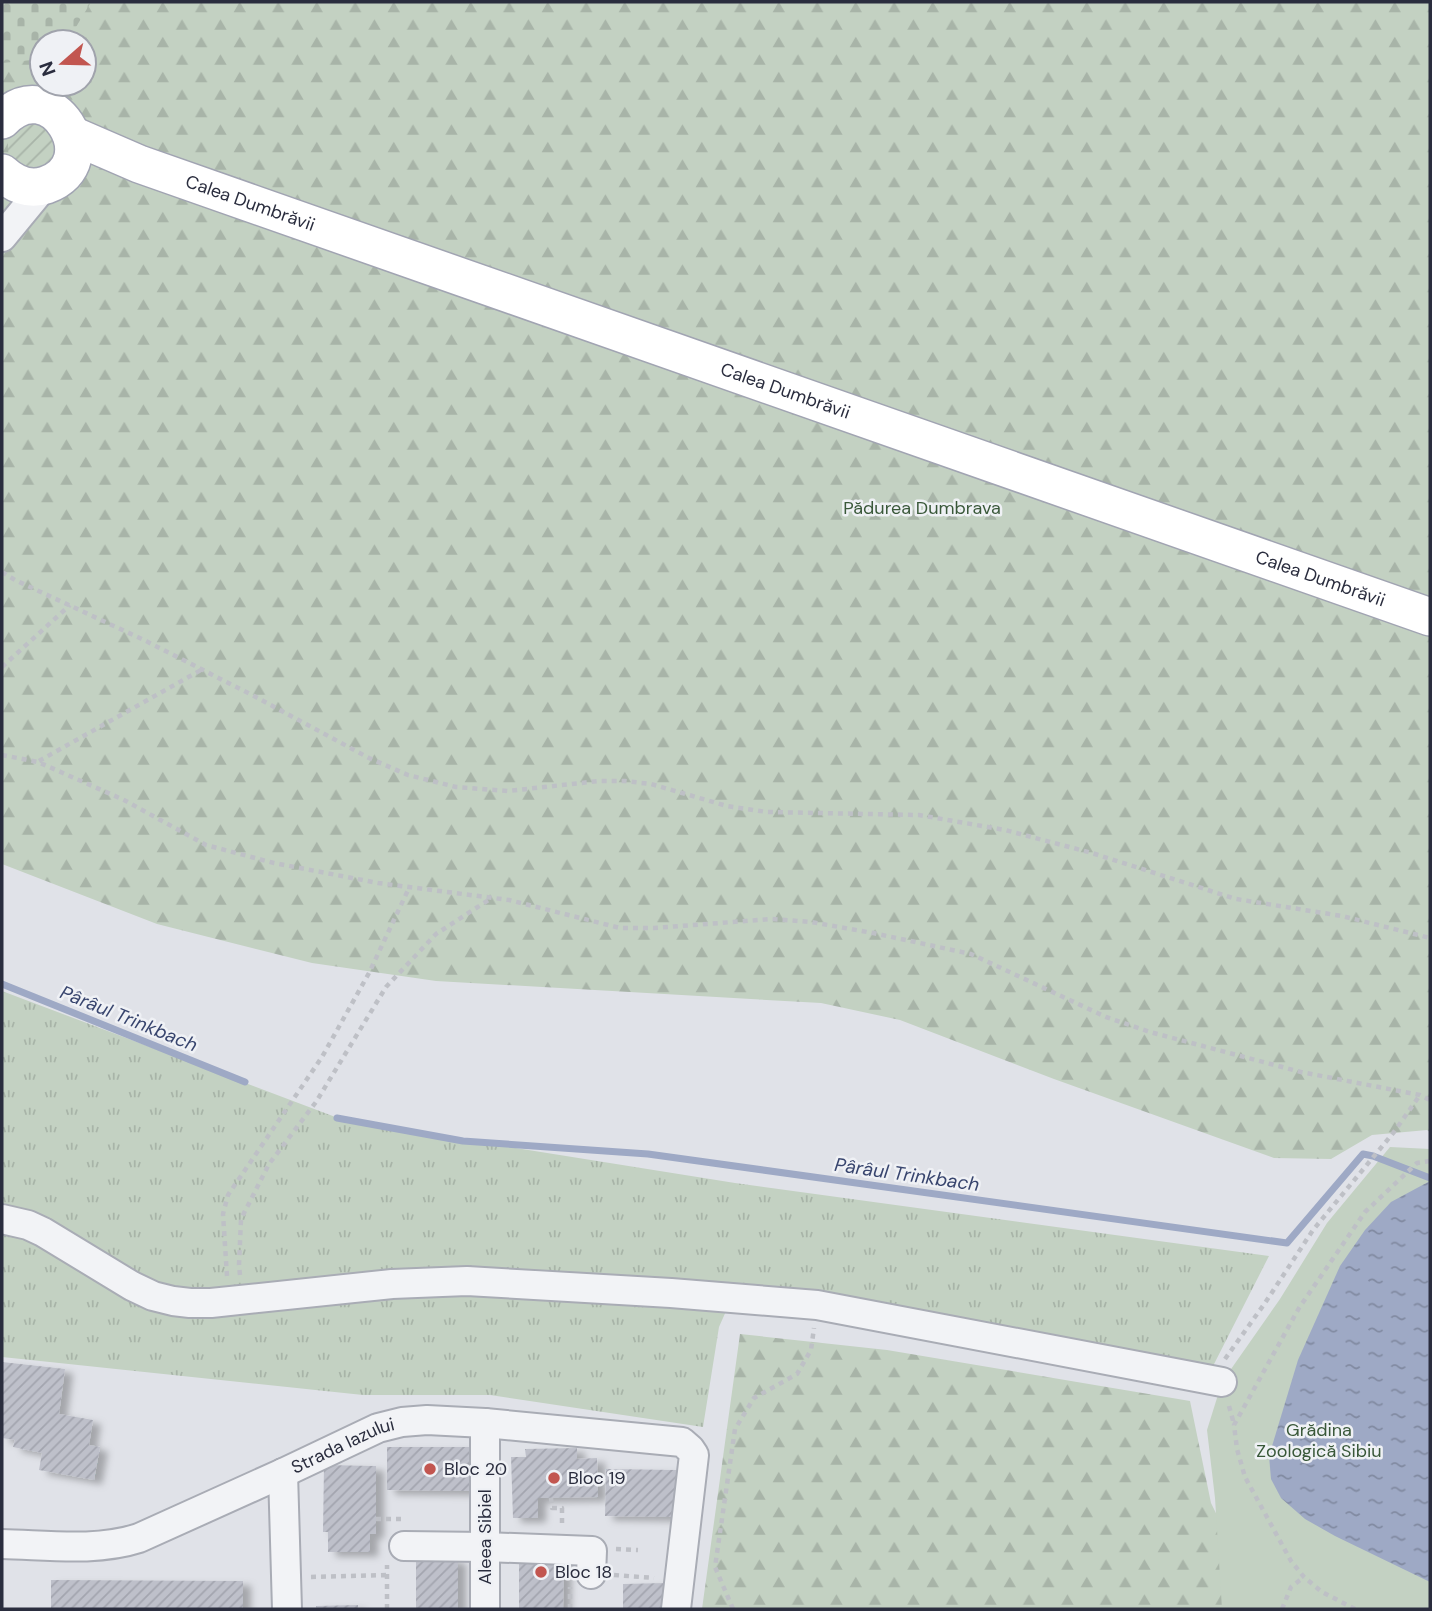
<svg xmlns="http://www.w3.org/2000/svg" width="1432" height="1611" viewBox="0 0 1432 1611" font-family="'DM Sans',sans-serif">
<defs>
<pattern id="grass-tufts" width="24" height="20" patternUnits="userSpaceOnUse" patternTransform="scale(1.75)"><rect width="24" height="20" fill="#c3d1c2"/><path d="M3 7l-1-3M5 7V3M7 7l1-3M15 17l-1-3M17 17v-4M19 17l1-3" fill="none" stroke="#a8b4a8"/></pattern>
<pattern id="forest-firs" width="22" height="20" patternUnits="userSpaceOnUse" patternTransform="scale(1.75)"><rect width="22" height="20" fill="#c3d1c2"/><path d="M5 1l3.5 6h-7zM16 11l3.5 6h-7z" fill="#a8b4a8"/></pattern>
<pattern id="cemetery-stones" width="16" height="16" patternUnits="userSpaceOnUse" patternTransform="scale(1.75)"><rect width="16" height="16" fill="#c3d1c2"/><path d="M2 7V4a2 2 0 0 1 4 0v3zM10 15v-3a2 2 0 0 1 4 0v3z" fill="#a8b4a8"/></pattern>
<pattern id="garden-furrows" width="10" height="10" patternUnits="userSpaceOnUse" patternTransform="scale(1.75)"><rect width="10" height="10" fill="#c3d1c2"/><path d="M-1 1l2-2M0 10L10 0M9 11l2-2" fill="none" stroke="#a8b4a8"/></pattern>
<pattern id="water-ripples" width="26" height="14" patternUnits="userSpaceOnUse" patternTransform="scale(1.75)"><rect width="26" height="14" fill="#9ea9c5"/><path d="M2 4q2-2 4 0t4 0M15 11q2-2 4 0t4 0" fill="none" stroke="#818aa1"/></pattern>
<pattern id="building-hatch" width="6" height="6" patternUnits="userSpaceOnUse" patternTransform="scale(1.75)"><rect width="6" height="6" fill="#bec0ca"/><path d="M-1 1l2-2M0 6l6-6M5 7l2-2" fill="none" stroke="#a3a5af"/></pattern>
<filter id="shadow"><feDropShadow dx="8" dy="4.5" stdDeviation="3.5" flood-color="#0004"/></filter>
</defs>
<rect width="100%" height="100%" fill="#e0e2e8"/>
<!-- grass -->
<path fill="url(#grass-tufts)" d="M2,991L346,1121L735,1183L1269,1256L1212,1368L738,1284L719,1327L703,1427L490,1395H363L2,1357Z"/>
<!-- forest -->
<path fill="url(#forest-firs)" fill-rule="evenodd" d="M2,2H1430V1132L1427,1130L1372,1135L1331,1159L1274,1158L1054,1079L900,1020L821,1003L436,981L312,963L157,924L2,864ZM42,42H84V84H42Z
M740,1334L887,1350L1190,1401L1211,1503L1263,1609H702Z"/>
<!-- cemetery -->
<path fill="url(#cemetery-stones)" d="M2,2H91L67,42H42V59L2,63Z"/>
<!-- park -->
<path fill="#c3d1c2" d="M1390,1147L1430,1149V1609H1222L1215,1498L1207,1430L1222,1382L1280,1299L1327,1223Z"/>
<!-- garden -->
<path fill="url(#garden-furrows)" d="M37,121L56,135V158L37,172C22,166 6,163 8,144C8,138 11,132 15,129C21,125 30,124 37,121Z"/>
<!-- water -->
<path fill="url(#water-ripples)" d="M1430,1181V1582L1335,1536L1305,1519L1281,1498L1271,1479L1269,1456L1298,1360L1340,1266L1365,1230L1391,1202Z"/>
<g fill="none" stroke-linecap="round" stroke-linejoin="round">
<!-- stream -->
<path stroke="#9ea9c5" stroke-width="7" d="M2,984L245,1082
M337,1118L463,1141L648,1154L1287,1243L1363,1154L1373,1156L1430,1178"/>
</g>
<!-- building -->
<path fill="url(#building-hatch)" filter="url(#shadow)" d="M2,1362L65,1369L59,1414L93,1420L89,1445L100,1447L94,1480L39,1470L42,1453L13,1447L15,1440L2,1438Z
M387,1447H472V1491L387,1490Z
M577,1448V1459L597,1458L598,1497L538,1498V1518H513L511,1457H526L525,1449Z
M324,1465L376,1466V1534H370V1552H328V1532H323Z
M606,1469L677,1470L676,1517L605,1516Z
M416,1557L458,1559V1609H416Z
M519,1558L564,1559L563,1609H519Z
M51,1580L243,1581V1609H51Z
M665,1583L666,1609H623V1584Z
M358,1605V1609H316V1606Z"/>
<g fill="none" stroke-linecap="round" stroke-linejoin="round">
<defs>
<g id="minor">
<path d="M2,237L44,186"/>
<path d="M2,1219L28,1225L43,1232L132,1286L153,1296L173,1301L190,1303H211L392,1284L467,1281L671,1293L817,1305L1222,1382"/>
<path d="M283,1473L287,1609"/>
<path id="s1" d="M2,1544C47,1545 96,1552 139,1538L283,1473L378,1428L402,1422L427,1420L485,1423L682,1442L690,1449L694,1455L676,1609"/>
<path d="M404,1546L485,1547L592,1551L591,1574"/>
<path d="M485,1609V1423"/>
</g>
<g id="major">
<path d="M2,120C51,68 109,163 46,185C29,191 14,184 2,173"/>
<path id="s2" d="M72,135L139,164L1430,617"/>
</g>
</defs>
<!-- minor casing -->
<use href="#minor" stroke="#a9acb5" stroke-width="32"/>
<!-- major casing -->
<use href="#major" stroke="#a1a4b2" stroke-width="40"/>
<!-- path -->
<path stroke="#bec0c6" stroke-width="4.5" stroke-dasharray="5 5" stroke-linecap="butt" d="M2,572L15,580L144,640L254,696L369,758L408,775L456,787L508,791L599,781H625L651,784L727,806L767,812L919,815L1005,830L1092,853L1236,899L1342,916L1430,938
M2,667L70,605
M2,755L38,762L124,800L206,845L274,863L378,883L509,900L620,928H654L772,919L811,922L873,933L971,954L1106,1017L1150,1032L1301,1072L1420,1095L1430,1100
M39,761L201,670
M240,1275L239,1265L241,1219L269,1164L316,1102L386,987L436,934L490,899
M227,1276L223,1214L228,1195L322,1057L369,973L409,888
M1225,1359L1265,1303L1313,1230L1394,1132L1420,1095
M1229,1406L1234,1424
M551,1498L552,1508H562V1525
M376,1519H403
M616,1549L638,1550
M614,1575L654,1578
M311,1577L387,1575
M387,1609V1565
M570,1609V1587
M733,1609L715,1567L735,1429L754,1398L797,1374L811,1350L814,1328
M1282,1609L1291,1587L1304,1577
M1355,1609L1322,1592L1304,1577L1291,1561L1245,1477L1237,1449L1234,1425L1299,1308L1365,1212L1417,1163L1430,1161"/>
<!-- minor -->
<use href="#minor" stroke="#f2f3f6" stroke-width="28"/>
<!-- major -->
<use href="#major" stroke="#fff" stroke-width="37"/>
</g>
<!-- markers -->
<g fill="#c25650" stroke="#eff1f5" stroke-width="2.5">
<circle cx="430" cy="1469" r="7"/>
<circle cx="554" cy="1478" r="7"/>
<circle cx="541" cy="1572" r="7"/>
</g>
<g text-anchor="middle" stroke-width="5" stroke-linejoin="round" paint-order="stroke">
<!-- street labels -->
<g font-size="18" fill="#2a2d3e" stroke="#eff1f5">
<text dy="6" stroke="none"><textPath href="#s2" startOffset="191">Calea Dumbrăvii</textPath></text>
<text dy="6" stroke="none"><textPath href="#s2" startOffset="758">Calea Dumbrăvii</textPath></text>
<text dy="6" stroke="none"><textPath href="#s2" startOffset="1325">Calea Dumbrăvii</textPath></text>
<text dy="6" stroke="none"><textPath href="#s1" startOffset="362">Strada Iazului</textPath></text>
<text transform="translate(485 1537) rotate(-90)" y="6">Aleea Sibiel</text>
</g>
<!-- park labels -->
<g font-size="18" fill="#395839" stroke="#eff1f5">
<text x="922" y="514">Pădurea Dumbrava</text>
<text x="1319" y="1436">Grădina<tspan x="1319" dy="21">Zoologică Sibiu</tspan></text>
</g>
<!-- poi labels -->
<g font-size="18" fill="#2a2d3e" stroke="#eff1f5" text-anchor="start">
<text x="444" y="1475">Bloc 20</text>
<text x="568" y="1484">Bloc 19</text>
<text x="555" y="1578">Bloc 18</text>
</g>
<!-- water labels -->
<g font-size="19" font-style="italic" fill="#38456e" stroke="#eff1f5">
<text transform="translate(129 1018) rotate(22)" y="7">Pârâul Trinkbach</text>
<text transform="translate(907 1174) rotate(8)" y="7">Pârâul Trinkbach</text>
</g>
</g>
<!-- border -->
<rect width="1432" height="1611" fill="none" stroke="#2a2d3e" stroke-width="7"/>
<!-- north arrow -->
<g transform="translate(63 63) rotate(250)"><circle r="33" fill="#eff1f5" stroke="#a0a3ac" stroke-width="2"/>
<path d="M0-5L12 26L0 18L-12 26Z" fill="#c25650"/>
<text y="-10" font-size="19" font-weight="bold" text-anchor="middle" fill="#2a2d3e">N</text>
</g>
</svg>
